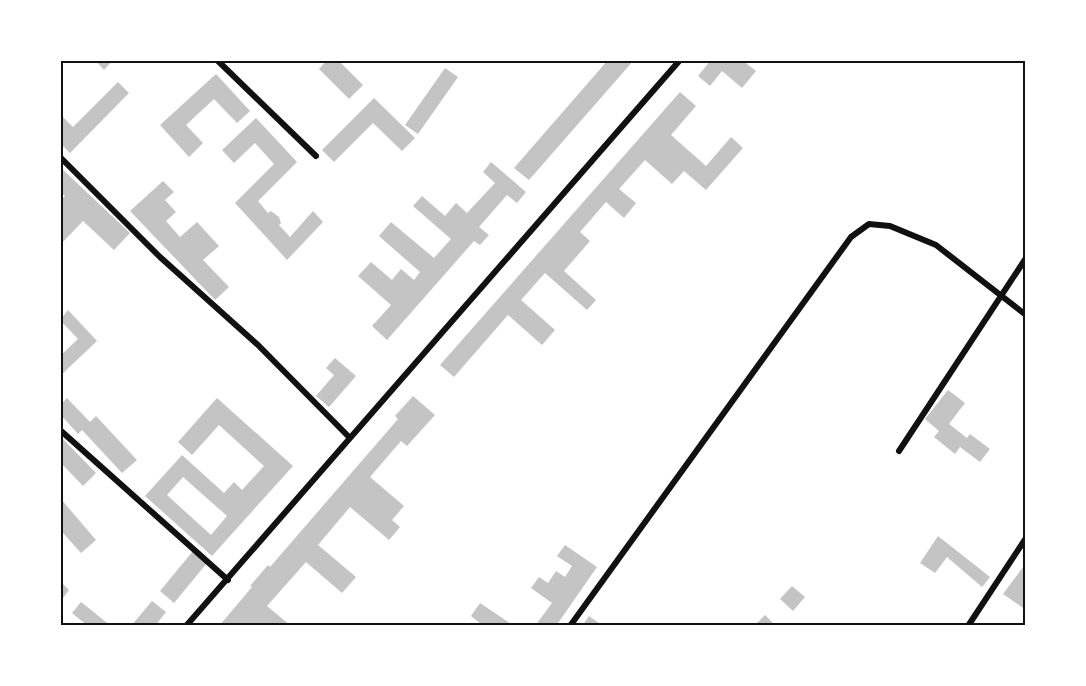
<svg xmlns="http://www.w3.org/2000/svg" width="1086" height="686" viewBox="0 0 1086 686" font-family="Mulish,sans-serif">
<rect width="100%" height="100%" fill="#fff"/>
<!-- building -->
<path fill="#c4c4c4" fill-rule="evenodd" d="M95,60H113L104,70Z
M327,60H338L363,85L349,99L319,69Z
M608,60H634L529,180L514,168Z
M711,60H742L756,71L742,88L722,71L710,86L698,76Z
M445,68L458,77L418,134L405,125Z
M216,74L250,111L237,123L214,99L186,125L203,143L189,157L160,125Z
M118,82L129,93L70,153L60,143V114L73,127Z
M680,92L696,106L671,135L706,166L731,137L743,148L706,190L684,171L672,184L645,160L619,189L636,203L624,218L606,202L580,232L590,241L564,271L596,300L587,310L545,273L521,300L555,330L542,345L508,315L454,377L440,365Z
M374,98L415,138L402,151L373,123L334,162L322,150Z
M256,118L297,162L258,201L268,213L271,211L279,217L281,223L279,225L290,237L313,211L323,222L287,260L235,203L274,164L255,143L234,163L222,150Z
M491,162L526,192L517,203L507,195L479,227L489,235L480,245L474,241L387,340L372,326L391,305L358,276L371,262L392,280L401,269L414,280L420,272L379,236L391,222L434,258L451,239L413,206L422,196L445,216L456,203L467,213L495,183L483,172Z
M60,167L130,233L114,250L83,221L60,245V201L65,196L60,192Z
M163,181L174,192L165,200L176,212L166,221L180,237L197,222L219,246L203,260L229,287L215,300L130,211Z
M68,310L97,341L60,376V356L78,339L60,320Z
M335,358L356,376L329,407L316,396L334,375L326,368Z
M948,390L965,403L949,424L967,438L970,434L990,449L980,462L960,447L955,454L934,437L939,431L925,419Z
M413,396L435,415L407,446L401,441L370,477L404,506L392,520L400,527L389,540L350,507L318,545L356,577L342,593L306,562L267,606L291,626H219L252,587L250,586L268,565L270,567L398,419L395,416Z
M67,398L90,422L96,416L137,460L122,473L82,430L78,434L60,414V405Z
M217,398L293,466L212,556L145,496L182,455L224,493L234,482L242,490L264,466L219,425L192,455L178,442ZM183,477L227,516L211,535L167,495Z
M60,436L96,473L83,486L61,463L60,464Z
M60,498L96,540L81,553L63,533L60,535Z
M938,536L990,577L982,587L947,557L935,573L920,563Z
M565,545L597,567L556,626H535L552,603L531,588L539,577L548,583L556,571L565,577L572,566L557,556Z
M193,551L207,563L174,603L160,591Z
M1026,563V585L1023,589L1026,592V610L1003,594Z
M60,581L69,590L60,602Z
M792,586L805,597L793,611L780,599Z
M152,601L166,612L155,626H131Z
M81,602L111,626H88L72,613Z
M480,603L514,626H480L481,624L471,616Z
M765,615L776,626H754Z
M589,616L603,626H582Z"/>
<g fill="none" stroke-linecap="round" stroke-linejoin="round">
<!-- minor -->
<path stroke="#111" stroke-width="6" d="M217,60L316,156
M60,157L160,257L258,345L349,437
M60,430L228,580
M899,451L1026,258
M186,626L680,60
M570,626L851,237L869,224L890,226L936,245L1026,315
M968,626L1026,538"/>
</g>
<!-- border -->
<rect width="1086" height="686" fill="none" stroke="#ffffff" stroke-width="123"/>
<rect x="62" y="62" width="962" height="562" fill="none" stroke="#111" stroke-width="2"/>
</svg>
